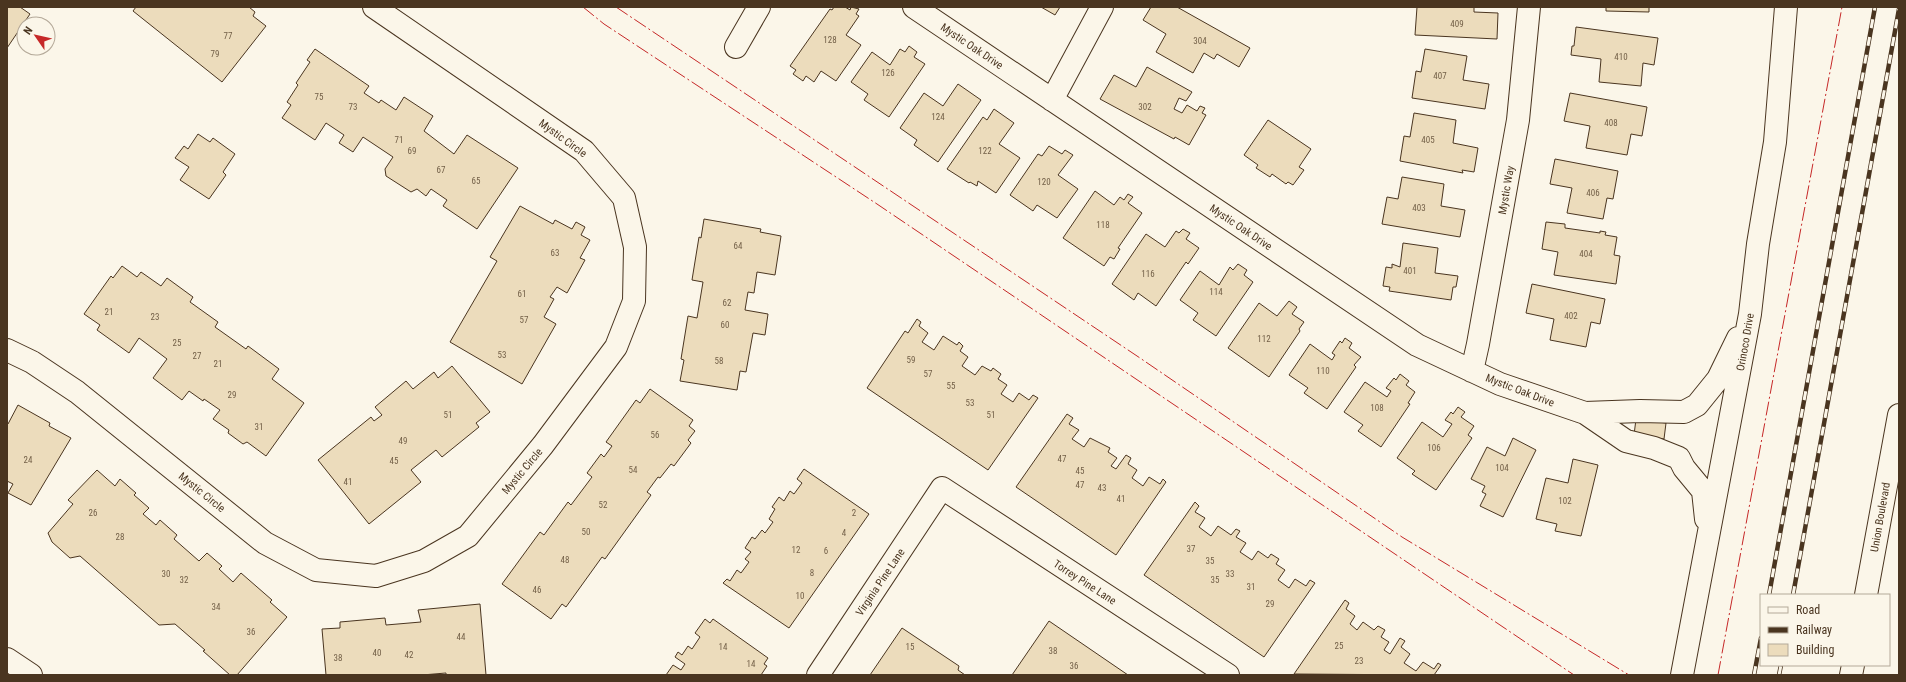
<svg xmlns="http://www.w3.org/2000/svg" width="1906" height="682" viewBox="0 0 1906 682" font-family="'Roboto Condensed',sans-serif">
<rect width="100%" height="100%" fill="#fbf6e9"/>
<!-- building -->
<path fill="#ecdcbc" stroke="#4a3520" d="M7,7H20L30,14L7,48Z
M136,7H249L255,12L253,16L266,26L222,82L133,11Z
M834,7H845L850,10L851,7L859,9L856,14L859,16L846,35L861,45L836,81L821,71L814,82L806,76L803,81L793,74L796,70L790,66L830,9L832,10Z
M1041,7H1060L1055,15Z
M1151,7H1177L1250,48L1239,67L1217,54L1214,59L1204,53L1193,73L1156,52L1166,34L1143,20Z
M1417,7H1474V12L1498,13L1497,39L1415,35Z
M1606,7H1649V12L1606,11Z
M1576,27L1658,38L1654,65L1643,63L1641,86L1599,82L1601,59L1571,55L1572,46H1574Z
M909,46L917,52L914,57L925,64L889,117L864,100L868,94L851,82L872,52L890,65L900,49L905,52Z
M315,49L369,86L364,93L379,103L381,100L396,110L404,97L433,116L424,131L454,154L467,135L518,168L477,229L443,206L447,200L431,189L426,196L417,189L411,192L386,176L385,169L393,157L363,137L353,152L339,143L344,135L326,123L315,140L282,118L291,105L287,102L298,85L296,83L310,62L307,60Z
M1425,49L1467,56L1463,80L1489,84L1485,109L1412,98L1416,71L1421,72Z
M1147,67L1192,92L1186,101L1179,98L1174,109L1182,113L1187,105L1197,111L1200,106L1205,108L1202,113L1206,115L1189,145L1175,137L1174,139L1100,99L1114,75L1136,87Z
M958,84L981,100L938,162L914,145L917,140L900,128L924,93L943,106Z
M1570,93L1647,107L1642,136L1631,134L1627,155L1586,148L1590,126L1564,121Z
M994,109L1014,123L999,144L1020,158L996,193L978,181L977,186L970,182L969,183L947,169L983,117L987,120Z
M1414,113L1456,120L1453,143L1478,148L1474,172L1462,170L1463,173L1400,161L1404,136L1410,137Z
M1268,120L1311,149L1299,167L1304,170L1293,185L1288,182L1286,184L1272,174L1270,177L1256,168L1258,165L1244,155Z
M198,134L210,142L213,138L235,154L223,172L226,175L209,199L180,180L189,167L175,158L184,146L188,149Z
M1049,146L1062,154L1065,150L1073,155L1058,175L1078,189L1057,218L1037,205L1033,211L1010,195L1038,154L1042,156Z
M1555,159L1618,171L1613,199L1607,198L1603,219L1567,213L1572,188L1550,184Z
M1402,177L1444,184L1441,206L1465,210L1460,237L1382,224L1387,197L1398,199Z
M1095,191L1114,205L1120,197L1124,200L1128,194L1133,197L1128,203L1142,213L1118,248L1120,249L1114,259L1110,257L1104,266L1063,238Z
M520,206L553,224L555,220L572,229L576,222L585,227L581,235L590,240L580,258L585,260L567,293L557,287L550,297L554,299L544,317L556,324L522,384L450,342L497,261L490,257Z
M704,219L761,229L760,232L781,236L775,275L757,272L754,293L748,292L745,310L768,314L765,335L753,333L746,372L740,371L737,390L680,381L684,360L681,359L688,316L697,318L703,282L692,280L699,237L701,238Z
M1546,222L1565,224V228L1600,233V231L1606,232L1605,235L1617,237L1614,255L1620,256L1616,284L1554,275L1558,252L1542,249Z
M1183,229L1190,233L1186,239L1199,248L1188,264L1186,262L1156,306L1138,293L1134,300L1112,284L1146,234L1165,247L1176,231L1179,233Z
M1403,243L1438,248L1435,273L1458,276L1456,287H1453L1451,300L1389,291L1390,287L1383,286L1386,267L1392,268V264L1400,267Z
M1238,264L1247,270L1244,275L1253,282L1216,336L1193,320L1198,313L1180,300L1200,271L1219,285L1230,267L1233,270Z
M122,266L137,277L141,272L161,286L167,278L193,297L190,302L218,322L215,327L246,349L248,346L279,369L272,379L304,403L266,456L247,442L243,444L228,433L229,430L213,419L220,410L204,399L203,401L189,391L182,400L153,378L167,359L139,338L129,353L97,330L100,325L84,314L111,276L113,278Z
M1532,284L1605,299L1600,324L1591,322L1586,347L1550,340L1554,319L1526,313Z
M1289,301L1297,307L1292,314L1304,322L1299,329L1300,331L1269,377L1228,348L1259,303L1277,316Z
M917,319L921,322L919,326L928,333L922,342L934,350L943,336L957,345L959,342L963,346L960,351L968,357L962,366L975,375L982,366L991,371L993,368L1001,374L998,379L1007,385L1001,394L1013,402L1019,393L1029,400L1033,395L1038,398L988,470L867,388L905,331L908,333Z
M1345,338L1352,343L1349,348L1361,357L1354,365L1356,367L1327,409L1304,393L1308,388L1289,375L1310,344L1332,360L1335,355L1332,353L1340,341L1342,343Z
M452,366L490,412L476,423L479,427L442,457L436,450L411,470L421,482L369,524L318,460L371,417L374,421L382,415L375,407L406,381L413,389L434,372L438,378Z
M1400,374L1409,381L1406,385L1415,392L1408,403L1410,404L1381,447L1358,431L1363,425L1344,412L1365,382L1387,397L1391,391L1386,388L1394,378L1396,380Z
M650,389L693,420L689,426L695,431L688,440L691,443L674,466L671,464L660,478L658,477L647,492L651,495L605,559L602,557L566,607L562,604L551,619L502,584L540,532L544,535L568,502L571,505L592,477L587,473L601,454L604,457L612,446L606,442L636,400L640,403Z
M18,405L50,423L49,426L71,438L31,505L8,493L13,484L7,481V423L8,424Z
M1458,407L1465,412L1461,417L1474,426L1468,435L1472,438L1436,490L1412,474L1415,471L1397,458L1422,422L1443,437L1452,424L1445,420L1451,412L1453,414Z
M1067,414L1073,418L1069,424L1079,430L1072,439L1084,447L1090,438L1110,448L1108,452L1117,458L1111,466L1116,469L1126,455L1131,458L1128,464L1137,470L1132,478L1143,486L1149,477L1160,484L1163,479L1166,482L1116,555L1016,487Z
M1636,419L1666,423L1664,439L1634,435Z
M1513,438L1536,450L1503,517L1480,506L1486,494L1482,492L1485,486L1471,479L1487,447L1505,456Z
M1573,459L1598,465L1581,536L1555,531L1557,524L1536,519L1546,478L1568,483Z
M804,469L869,514L789,628L723,583L727,579L730,581L737,570L741,573L749,562L745,559L751,552L745,548L752,537L755,539L762,530L765,533L773,522L769,519L775,509L772,507L779,497L784,501L790,491L794,494L802,483L797,479Z
M97,470L115,486L120,479L136,493L134,495L149,508L143,514L156,525L160,520L177,535L174,539L199,561L207,553L222,566L219,569L233,582L241,573L272,600L270,602L287,617L237,675H230L203,651L205,650L175,624L159,625L80,556L70,558L52,542L48,533L73,504L68,500Z
M1195,502L1199,506L1195,512L1205,518L1199,527L1211,536L1218,526L1231,535L1236,529L1240,531L1236,537L1246,543L1240,552L1252,560L1258,551L1268,558L1271,554L1279,559L1276,564L1285,570L1278,580L1289,588L1295,579L1306,586L1310,580L1315,583L1264,657L1144,575Z
M1345,600L1349,603L1346,609L1355,616L1350,624L1357,630L1363,622L1374,630L1378,626L1385,630L1381,637L1389,642L1384,650L1390,654L1400,638L1405,641L1401,647L1410,654L1404,663L1416,671L1423,662L1434,669L1438,663L1441,665L1434,675L1294,674Z
M480,604L486,675H446V673L422,675H326L322,629L340,628V622L385,618L386,625L421,622L418,610Z
M705,619L710,623L713,619L768,658L764,664L767,666L761,675H666L673,665L681,670L685,664L675,657L678,652L682,655L688,646L692,649L700,637L695,633Z
M1049,621L1128,675H1012Z
M902,628L959,666L958,670L965,675H870Z"/>
<g fill="none" stroke-linecap="round" stroke-linejoin="round">
<defs>
<path id="minor" d="M914,7L1417,345L1500,384L1585,413
M736,47L759,7
M1052,100L1102,7
M7,350L32,362L77,392L265,543L316,570L376,576L424,561L468,536L543,445L616,347L634,301L635,247L624,198L584,151L374,7
M1472,371L1478,344L1518,120L1529,7
M1706,519L1703,491L1684,468L1679,458L1654,448L1626,441L1585,413L1640,411L1684,412L1697,405L1718,379L1738,338
M7,659L31,675
M818,675L942,488L1228,675
M1682,675L1750,314L1758,244L1775,142L1786,7"/>
<path id="major" d="M1866,595L1899,415
M1851,675L1853,665"/>
</defs>
<!-- minor casing -->
<use href="#minor" stroke="#4a3520" stroke-width="24"/>
<!-- major casing -->
<use href="#major" stroke="#4a3520" stroke-width="24"/>
<!-- minor -->
<use href="#minor" stroke="#fbf6e9" stroke-width="22"/>
<!-- major -->
<use href="#major" stroke="#fbf6e9" stroke-width="22"/>
<defs>
<path id="rail" d="M1769,595L1875,7
M1793,595L1899,9
M1754,675L1761,638
M1779,675L1781,665"/>
</defs>
<!-- rail casing -->
<use href="#rail" stroke="#4a3520" stroke-width="4.5"/>
<!-- rail -->
<use href="#rail" stroke="#fbf6e9" stroke-width="3" stroke-dasharray="9" stroke-linecap="butt"/>
<!-- power -->
<path stroke="#c62828" stroke-width="1" stroke-dasharray="14 3 2 3" stroke-linecap="butt" d="M583,7L604,24L877,204L1574,675
M616,7L1140,358L1402,537L1629,675
M1718,675L1842,7"/>
</g>
<g text-anchor="middle" stroke-width="3" stroke-linejoin="round" paint-order="stroke">
<!-- number labels -->
<g font-size="9" fill="#725f47">
<text x="1457" y="27">409</text>
<text x="228" y="39">77</text>
<text x="830" y="43">128</text>
<text x="1200" y="44">304</text>
<text x="215" y="57">79</text>
<text x="1621" y="60">410</text>
<text x="888" y="76">126</text>
<text x="1440" y="79">407</text>
<text x="319" y="100">75</text>
<text x="353" y="110">73</text>
<text x="1145" y="110">302</text>
<text x="938" y="120">124</text>
<text x="1611" y="126">408</text>
<text x="399" y="143">71</text>
<text x="1428" y="143">405</text>
<text x="412" y="154">69</text>
<text x="985" y="154">122</text>
<text x="441" y="173">67</text>
<text x="476" y="184">65</text>
<text x="1044" y="185">120</text>
<text x="1593" y="196">406</text>
<text x="1419" y="211">403</text>
<text x="1103" y="228">118</text>
<text x="738" y="249">64</text>
<text x="555" y="256">63</text>
<text x="1586" y="257">404</text>
<text x="1410" y="274">401</text>
<text x="1148" y="277">116</text>
<text x="1216" y="295">114</text>
<text x="522" y="297">61</text>
<text x="727" y="306">62</text>
<text x="109" y="315">21</text>
<text x="1571" y="319">402</text>
<text x="155" y="320">23</text>
<text x="524" y="323">57</text>
<text x="725" y="328">60</text>
<text x="1264" y="342">112</text>
<text x="177" y="346">25</text>
<text x="502" y="358">53</text>
<text x="197" y="359">27</text>
<text x="911" y="363">59</text>
<text x="719" y="364">58</text>
<text x="218" y="367">21</text>
<text x="1323" y="374">110</text>
<text x="928" y="377">57</text>
<text x="951" y="389">55</text>
<text x="232" y="398">29</text>
<text x="970" y="406">53</text>
<text x="1377" y="411">108</text>
<text x="448" y="418">51</text>
<text x="991" y="418">51</text>
<text x="259" y="430">31</text>
<text x="655" y="438">56</text>
<text x="403" y="444">49</text>
<text x="1434" y="451">106</text>
<text x="1062" y="462">47</text>
<text x="28" y="463">24</text>
<text x="394" y="464">45</text>
<text x="1502" y="471">104</text>
<text x="633" y="473">54</text>
<text x="1080" y="474">45</text>
<text x="348" y="485">41</text>
<text x="1080" y="488">47</text>
<text x="1102" y="491">43</text>
<text x="1121" y="502">41</text>
<text x="1565" y="504">102</text>
<text x="603" y="508">52</text>
<text x="93" y="516">26</text>
<text x="854" y="516">2</text>
<text x="586" y="535">50</text>
<text x="844" y="536">4</text>
<text x="120" y="540">28</text>
<text x="1191" y="552">37</text>
<text x="796" y="553">12</text>
<text x="826" y="554">6</text>
<text x="565" y="563">48</text>
<text x="1210" y="564">35</text>
<text x="812" y="576">8</text>
<text x="166" y="577">30</text>
<text x="1230" y="577">33</text>
<text x="184" y="583">32</text>
<text x="1215" y="583">35</text>
<text x="1251" y="590">31</text>
<text x="537" y="593">46</text>
<text x="800" y="599">10</text>
<text x="1270" y="607">29</text>
<text x="216" y="610">34</text>
<text x="251" y="635">36</text>
<text x="461" y="640">44</text>
<text x="1339" y="649">25</text>
<text x="723" y="650">14</text>
<text x="910" y="650">15</text>
<text x="1053" y="654">38</text>
<text x="377" y="656">40</text>
<text x="409" y="658">42</text>
<text x="338" y="661">38</text>
<text x="1359" y="664">23</text>
<text x="751" y="667">14</text>
<text x="1074" y="669">36</text>
</g>
<!-- street labels -->
<g font-size="11" fill="#4a3520" stroke="#fbf6e9">
<text transform="translate(972 46) rotate(34)" y="4">Mystic Oak Drive</text>
<text transform="translate(563 138) rotate(36)" y="4">Mystic Circle</text>
<text transform="translate(1506 190) rotate(-80)" y="4">Mystic Way</text>
<text transform="translate(1241 227) rotate(34)" y="4">Mystic Oak Drive</text>
<text transform="translate(1745 342) rotate(-80)" y="4">Orinoco Drive</text>
<text transform="translate(1520 390) rotate(21)" y="4">Mystic Oak Drive</text>
<text transform="translate(522 471) rotate(-50)" y="4">Mystic Circle</text>
<text transform="translate(202 492) rotate(39)" y="4">Mystic Circle</text>
<text transform="translate(1880 517) rotate(-80)" y="4">Union Boulevard</text>
<text transform="translate(880 582) rotate(-56)" y="4">Virginia Pine Lane</text>
<text transform="translate(1085 582) rotate(33)" y="4">Torrey Pine Lane</text>
</g>
</g>
<!-- border -->
<rect width="1906" height="682" fill="none" stroke="#4a3520" stroke-width="16"/>
<!-- legend -->
<rect x="1760" y="594" width="130" height="72" fill="#fbf6e9" stroke="#b4a999"/>
<rect x="1768" y="607" width="20" height="6" fill="#fbf6e9" stroke="#b4a999"/>
<text x="1796" y="614" font-size="12" fill="#4a3520">Road</text>
<rect x="1768" y="627" width="20" height="6" fill="#4a3520" stroke="#b4a999"/>
<text x="1796" y="634" font-size="12" fill="#4a3520">Railway</text>
<rect x="1768" y="644" width="20" height="12" fill="#ecdcbc" stroke="#b4a999"/>
<text x="1796" y="654" font-size="12" fill="#4a3520">Building</text>
<!-- north arrow -->
<g transform="translate(36 36) rotate(304)"><circle r="19" fill="#fbf6e9" stroke="#b4a999"/>
<path d="M0-3L7 15L0 10L-7 15Z" fill="#c62828"/>
<text y="-6" font-size="11" font-weight="bold" text-anchor="middle" fill="#4a3520">N</text>
</g>
</svg>
